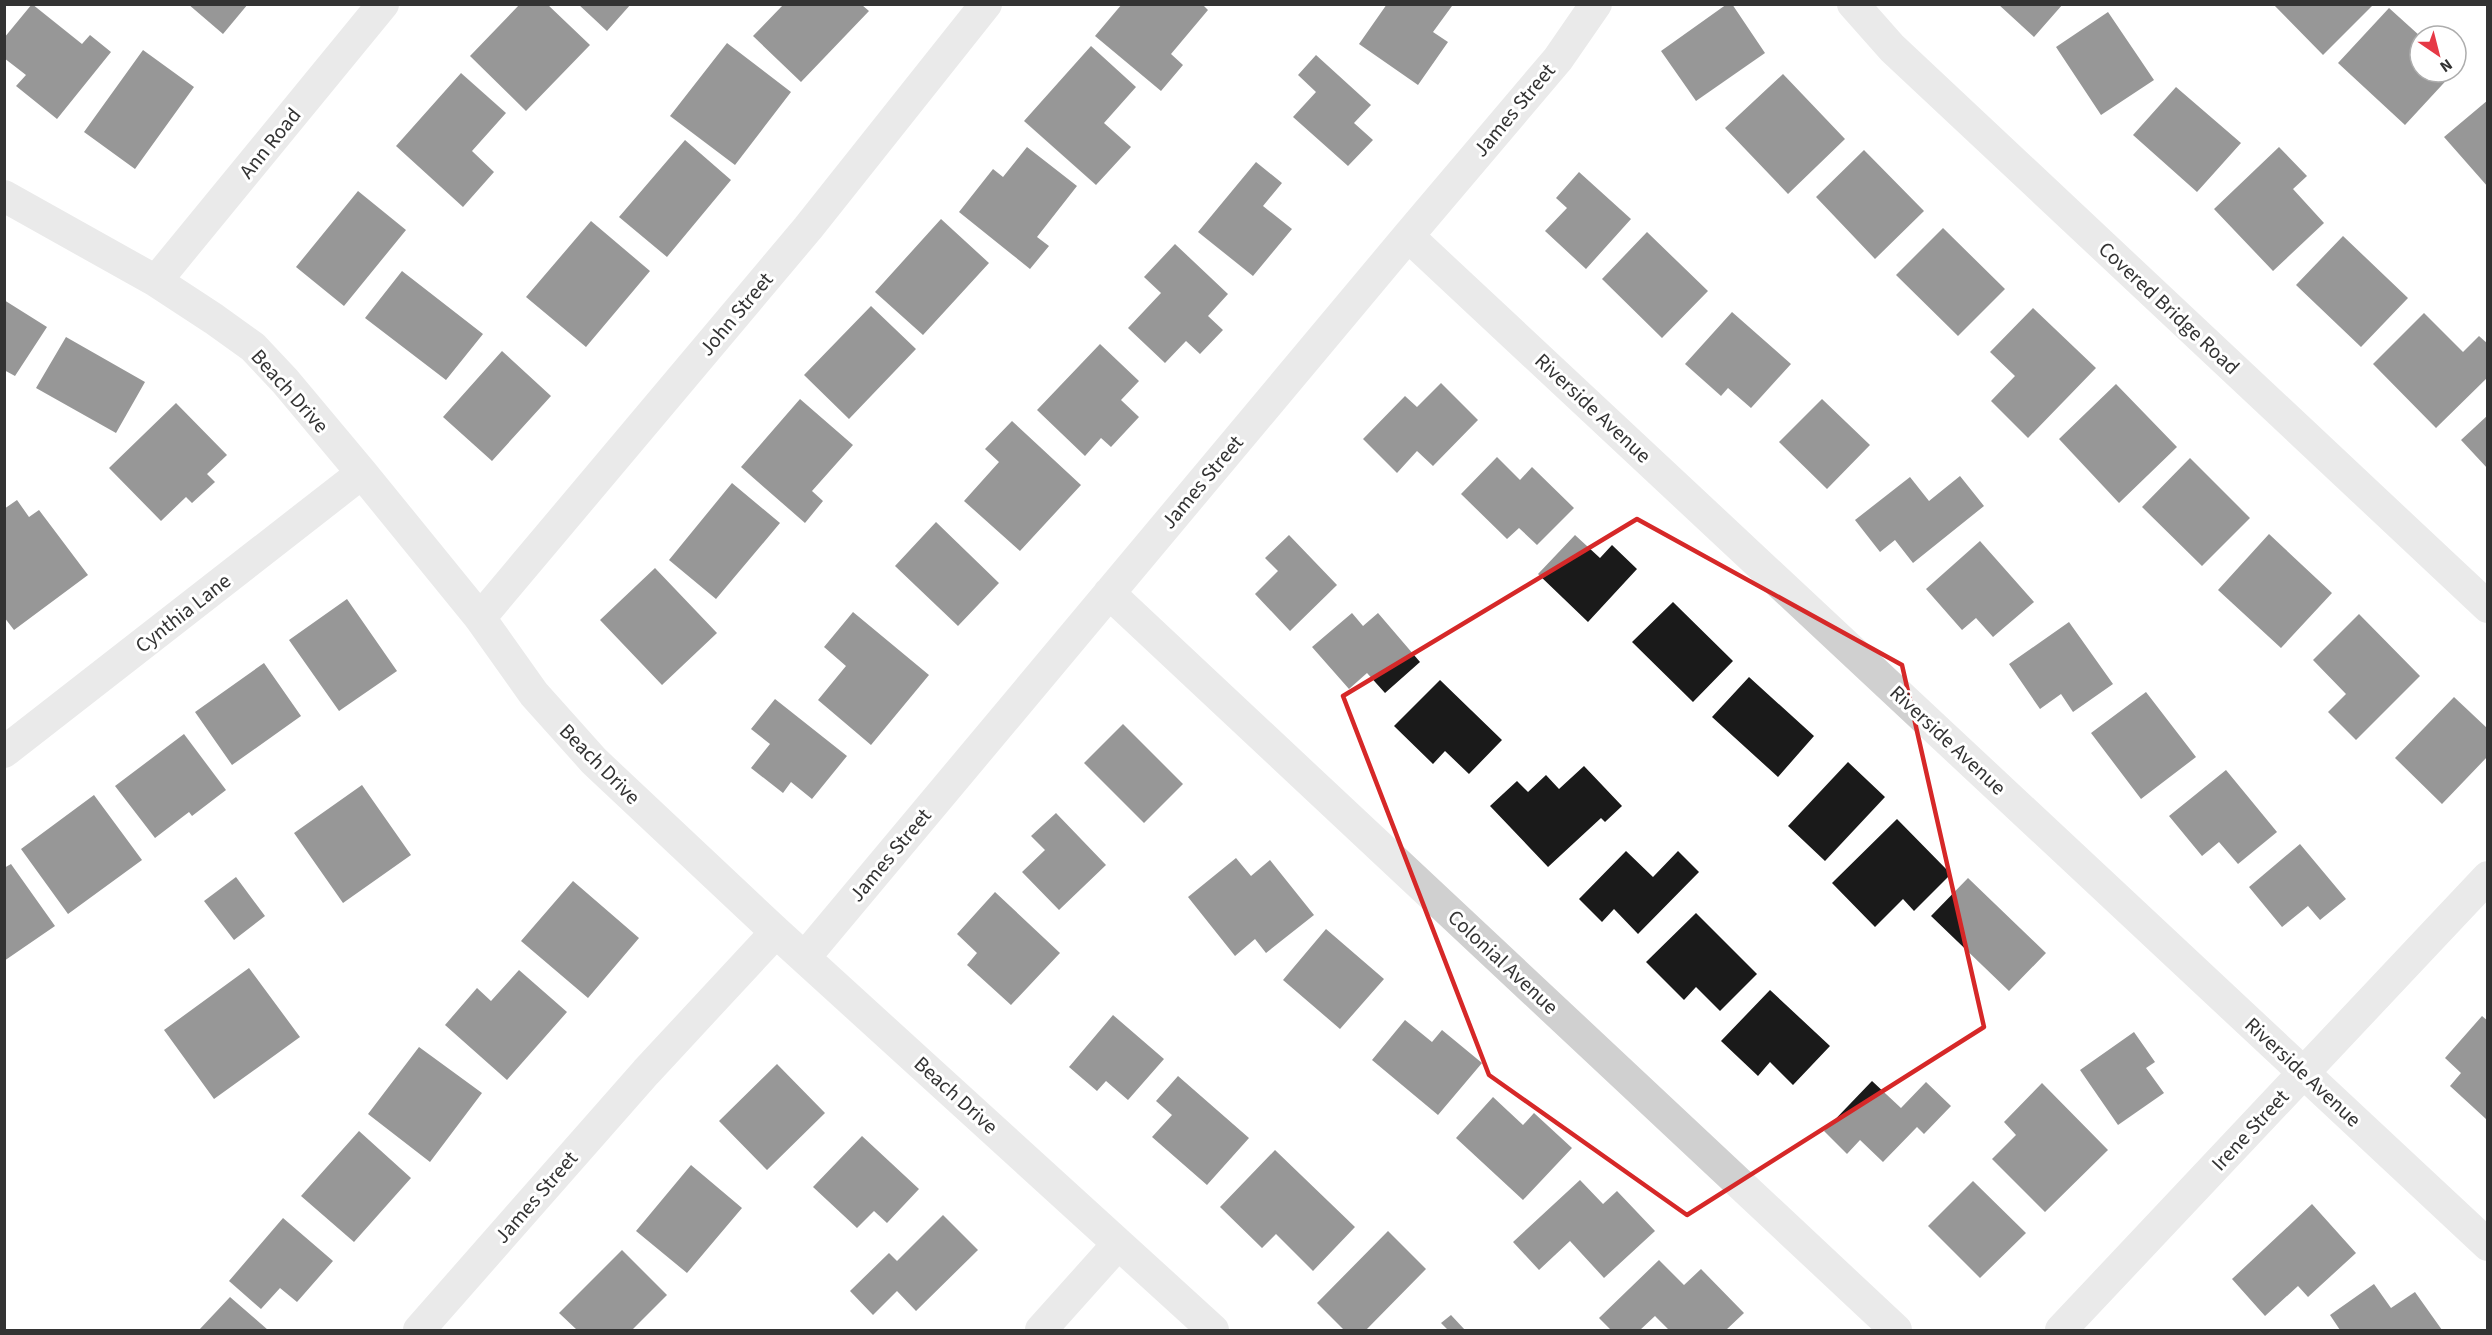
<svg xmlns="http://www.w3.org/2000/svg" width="2492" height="1335" viewBox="0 0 2492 1335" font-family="'Source Sans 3',sans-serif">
<rect width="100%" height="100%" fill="#fff"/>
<!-- building -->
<path fill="#1a1a1a" d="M32,4L82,44L90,35L111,52L57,119L16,86L26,75L4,58V38Z
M188,4H248L223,34Z
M520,4H547L590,45L526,111L470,56Z
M578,4H631L607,31Z
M1122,4H1202L1208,10L1171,54L1183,65L1161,91L1095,36Z
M1387,4L1452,6L1433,32L1448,42L1418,85L1359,44Z
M1727,4H1732L1765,53L1696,101L1661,51Z
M1998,4H2063L2034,37Z
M2273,4H2374L2323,55Z
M783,5H862L869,11L801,82L753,36Z
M2389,8L2420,36V72H2454L2405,125L2338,63Z
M2108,12L2154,80L2101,115L2056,47Z
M727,43L791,92L735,165L670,116Z
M1091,46L1136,87L1104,123L1131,147L1096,185L1024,121Z
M143,50L194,87L135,169L84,132Z
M1316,55L1371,105L1354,123L1373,140L1348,166L1293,117L1316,92L1298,75Z
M461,73L506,113L472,151L494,172L463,207L396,146Z
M1783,74L1845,139L1788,194L1725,128Z
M2176,87L2241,143L2197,192L2133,135Z
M2488,100V187L2444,137Z
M685,140L731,180L667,257L619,217Z
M1027,147L1077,186L1037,237L1049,246L1030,269L959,212L993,169L1003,177Z
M2279,147L2307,176L2293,189L2324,223L2273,271L2214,209Z
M1864,150L1924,211L1875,259L1816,197Z
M1256,162L1282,183L1263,206L1292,229L1253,276L1198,232Z
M1579,172L1631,219L1586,269L1545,231L1567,208L1556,198Z
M358,191L406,230L344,306L296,267Z
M941,219L989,263L923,335L875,292Z
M591,221L650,271L586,347L526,297Z
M1943,228L2005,289L1958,336L1896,275Z
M1647,232L1708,291L1662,338L1602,279Z
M2343,236L2408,298L2361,347L2296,285Z
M1175,244L1228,294L1208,316L1223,330L1200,354L1186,341L1165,363L1128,328L1161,293L1144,277Z
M402,271L483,334L446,380L365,318Z
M4,300L47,327L15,376L4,370Z
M871,306L916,349L849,419L804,375Z
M2033,308L2096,368L2028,438L1991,401L2015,376L1990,352Z
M1732,312L1791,364L1751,408L1728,388L1721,396L1685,364Z
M2424,313L2463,352L2479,336L2488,344V377L2436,428L2373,364Z
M66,337L145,382L116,433L36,388Z
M1100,344L1139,381L1121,400L1139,417L1111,447L1101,438L1085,456L1037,410Z
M502,351L551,396L492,461L443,417Z
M1441,383L1478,420L1433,466L1417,451L1397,473L1363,439L1405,396L1417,407Z
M2116,384L2177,447L2119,503L2059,439Z
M800,399L853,445L812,491L823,501L805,523L741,467Z
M1822,399L1870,445L1827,489L1779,442Z
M176,403L227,455L207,474L215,482L192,503L186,497L161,521L109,468Z
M2488,415V469L2461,440Z
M1012,421L1081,485L1020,551L964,501L999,462L985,449Z
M1497,457L1520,480L1532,467L1574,508L1537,545L1519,528L1507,539L1461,494Z
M2190,458L2250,518L2202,566L2142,507Z
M1960,476L1984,506L1913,563L1895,540L1880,552L1855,520L1910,477L1929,501Z
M732,483L780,523L716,599L669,560Z
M17,500L29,517L39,510L88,575L14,630L4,617V509Z
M936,522L999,583L958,626L895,566Z
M2269,534L2332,593L2281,648L2218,590Z
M1289,535L1337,585L1290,631L1255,594L1278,571L1265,558Z
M1575,535L1600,558L1612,545L1637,569L1588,622L1538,574Z
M1980,541L2034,602L1993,637L1976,618L1962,630L1926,589Z
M655,568L717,633L662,685L600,620Z
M347,599L397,671L339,711L289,640Z
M1673,602L1733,661L1693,702L1632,642Z
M853,612L929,675L871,745L818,700L846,666L824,647Z
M1352,613L1363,626L1378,613L1420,662L1385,693L1367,673L1349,689L1312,647Z
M2359,614L2420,676L2356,740L2328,712L2346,694L2313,660Z
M2069,622L2113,684L2073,712L2061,694L2040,709L2009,664Z
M264,663L301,716L232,765L195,712Z
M1749,677L1814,736L1778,777L1712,717Z
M1440,680L1502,740L1469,774L1445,751L1433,764L1394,726Z
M2146,692L2196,757L2141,799L2091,733Z
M2454,697L2488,729V756L2442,804L2395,758Z
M775,699L847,756L812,799L791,782L783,793L751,768L770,744L751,729Z
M1123,724L1183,784L1144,823L1084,763Z
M184,734L226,790L192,816L189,812L155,838L115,786Z
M1848,762L1885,797L1825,861L1788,826Z
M1584,766L1622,806L1605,822L1601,818L1548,867L1490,806L1517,781L1528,792L1546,775L1559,789Z
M2226,770L2277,832L2238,864L2219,842L2202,856L2169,816Z
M362,785L411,855L343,903L294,833Z
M94,795L142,860L68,914L21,849Z
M1056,813L1106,865L1059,910L1022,872L1045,850L1031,836Z
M1897,819L1951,874L1914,911L1903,899L1875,927L1832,883Z
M2300,844L2346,899L2320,920L2308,906L2282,927L2249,887Z
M1626,851L1653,877L1678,851L1699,872L1638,934L1614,909L1602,922L1579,899Z
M1236,858L1251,876L1270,860L1314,915L1266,953L1255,939L1235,956L1188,897Z
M11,864L55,926L4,961V868Z
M236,877L265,916L234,940L204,901Z
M1968,878L2046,953L2009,991L1931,916Z
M573,881L639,938L588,998L521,941Z
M995,892L1060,953L1011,1005L967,965L977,953L957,934Z
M1696,913L1757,974L1720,1011L1696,987L1684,1000L1646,962Z
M1326,929L1384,979L1340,1029L1283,980Z
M249,968L300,1037L214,1099L164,1030Z
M519,970L567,1012L507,1080L445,1025L477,988L491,1001Z
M1770,990L1830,1046L1793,1085L1770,1062L1758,1076L1721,1041Z
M1113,1015L1164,1059L1128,1100L1106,1081L1097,1091L1069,1067Z
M2482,1016L2488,1021L2486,1119L2450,1086L2461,1073L2445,1058Z
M1405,1020L1432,1042L1442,1030L1482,1063L1438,1115L1372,1060Z
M2134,1032L2155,1062L2146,1068L2164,1093L2118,1125L2080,1070Z
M419,1047L482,1093L430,1162L368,1114Z
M777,1064L825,1113L767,1170L719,1121Z
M1178,1076L1249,1138L1207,1185L1152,1137L1172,1115L1156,1101Z
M1872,1081L1901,1108L1926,1082L1951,1106L1924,1134L1917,1127L1883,1162L1860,1140L1847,1154L1824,1131Z
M2042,1083L2108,1150L2045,1212L1992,1159L2016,1135L2004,1122Z
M1493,1097L1523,1125L1534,1113L1572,1148L1523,1200L1456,1138Z
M359,1131L411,1178L354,1242L301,1196Z
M862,1136L919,1189L887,1223L874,1211L857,1228L813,1187Z
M1275,1150L1355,1227L1313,1271L1276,1234L1262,1248L1220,1207Z
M691,1165L742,1208L687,1273L636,1231Z
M1580,1180L1603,1204L1617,1191L1655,1231L1604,1278L1570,1241L1539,1270L1513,1242Z
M1973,1181L2026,1233L1980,1278L1928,1226Z
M2312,1204L2356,1253L2308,1297L2298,1286L2265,1316L2232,1279Z
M943,1215L978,1250L916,1311L897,1291L873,1315L850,1291L889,1253L897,1261Z
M283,1218L333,1261L297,1302L280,1288L261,1309L229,1281Z
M1388,1231L1426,1269L1366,1330H1344L1317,1303Z
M622,1250L667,1295L632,1330H577L559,1313Z
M1659,1260L1684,1285L1701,1269L1744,1313L1726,1330H1669L1655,1316L1640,1330H1611L1599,1318Z
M2374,1284L2391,1308L2415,1292L2442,1330H2340L2330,1315Z
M230,1297L268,1330H199Z
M1451,1315L1465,1330H1448L1441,1323Z"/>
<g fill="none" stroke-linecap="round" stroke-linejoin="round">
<!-- street -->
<path stroke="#d0d0d0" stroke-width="32" d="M1853,4L1892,48L2488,607
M4,196L156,281L214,319L253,347L285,381L362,473L480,618L534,694L594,761L776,932L1213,1330
M1408,236L2488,1245
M156,281L383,4
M1109,593L1896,1330
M480,618L808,228L986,4
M4,752L362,473
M805,957L1408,236L1558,59L1596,4
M419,1330L646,1072L776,932
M1041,1330L1118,1244
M2061,1330L2488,877"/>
</g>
<!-- marked area -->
<path d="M0 0H2492V1335H0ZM1637,519L1902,665L1984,1027L1687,1215L1489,1075L1343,696Z" fill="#fff" fill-opacity=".55" fill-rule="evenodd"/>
<path fill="none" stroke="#d62828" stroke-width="4.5" stroke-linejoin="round" d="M1637,519L1902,665L1984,1027L1687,1215L1489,1075L1343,696Z"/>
<g text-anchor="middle" stroke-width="6" stroke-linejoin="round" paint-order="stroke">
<!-- street labels -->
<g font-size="21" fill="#333" stroke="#fff">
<text transform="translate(1514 110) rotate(-50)" y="7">James Street</text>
<text transform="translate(270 143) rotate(-51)" y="7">Ann Road</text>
<text transform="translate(2169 308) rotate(43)" y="7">Covered Bridge Road</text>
<text transform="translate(736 314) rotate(-50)" y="7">John Street</text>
<text transform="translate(290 391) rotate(48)" y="7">Beach Drive</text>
<text transform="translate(1593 408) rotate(43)" y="7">Riverside Avenue</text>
<text transform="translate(1202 482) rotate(-50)" y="7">James Street</text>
<text transform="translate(183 613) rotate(-38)" y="7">Cynthia Lane</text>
<text transform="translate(1948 740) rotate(43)" y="7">Riverside Avenue</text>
<text transform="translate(600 764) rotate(45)" y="7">Beach Drive</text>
<text transform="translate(890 855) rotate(-50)" y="7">James Street</text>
<text transform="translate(1503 962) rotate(43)" y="7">Colonial Avenue</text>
<text transform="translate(2303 1072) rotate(43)" y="7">Riverside Avenue</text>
<text transform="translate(956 1095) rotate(42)" y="7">Beach Drive</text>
<text transform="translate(2250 1130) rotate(-47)" y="7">Irene Street</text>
<text transform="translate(536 1197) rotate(-49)" y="7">James Street</text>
</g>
</g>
<!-- border -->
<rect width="2492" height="1335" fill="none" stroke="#333333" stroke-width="12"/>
<!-- north arrow -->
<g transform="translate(2438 54) rotate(145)"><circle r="28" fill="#ffffff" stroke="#adadad" stroke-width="1.5"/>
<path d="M0-4.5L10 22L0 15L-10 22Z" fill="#e63946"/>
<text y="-9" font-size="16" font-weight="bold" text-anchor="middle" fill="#333333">N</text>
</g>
</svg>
